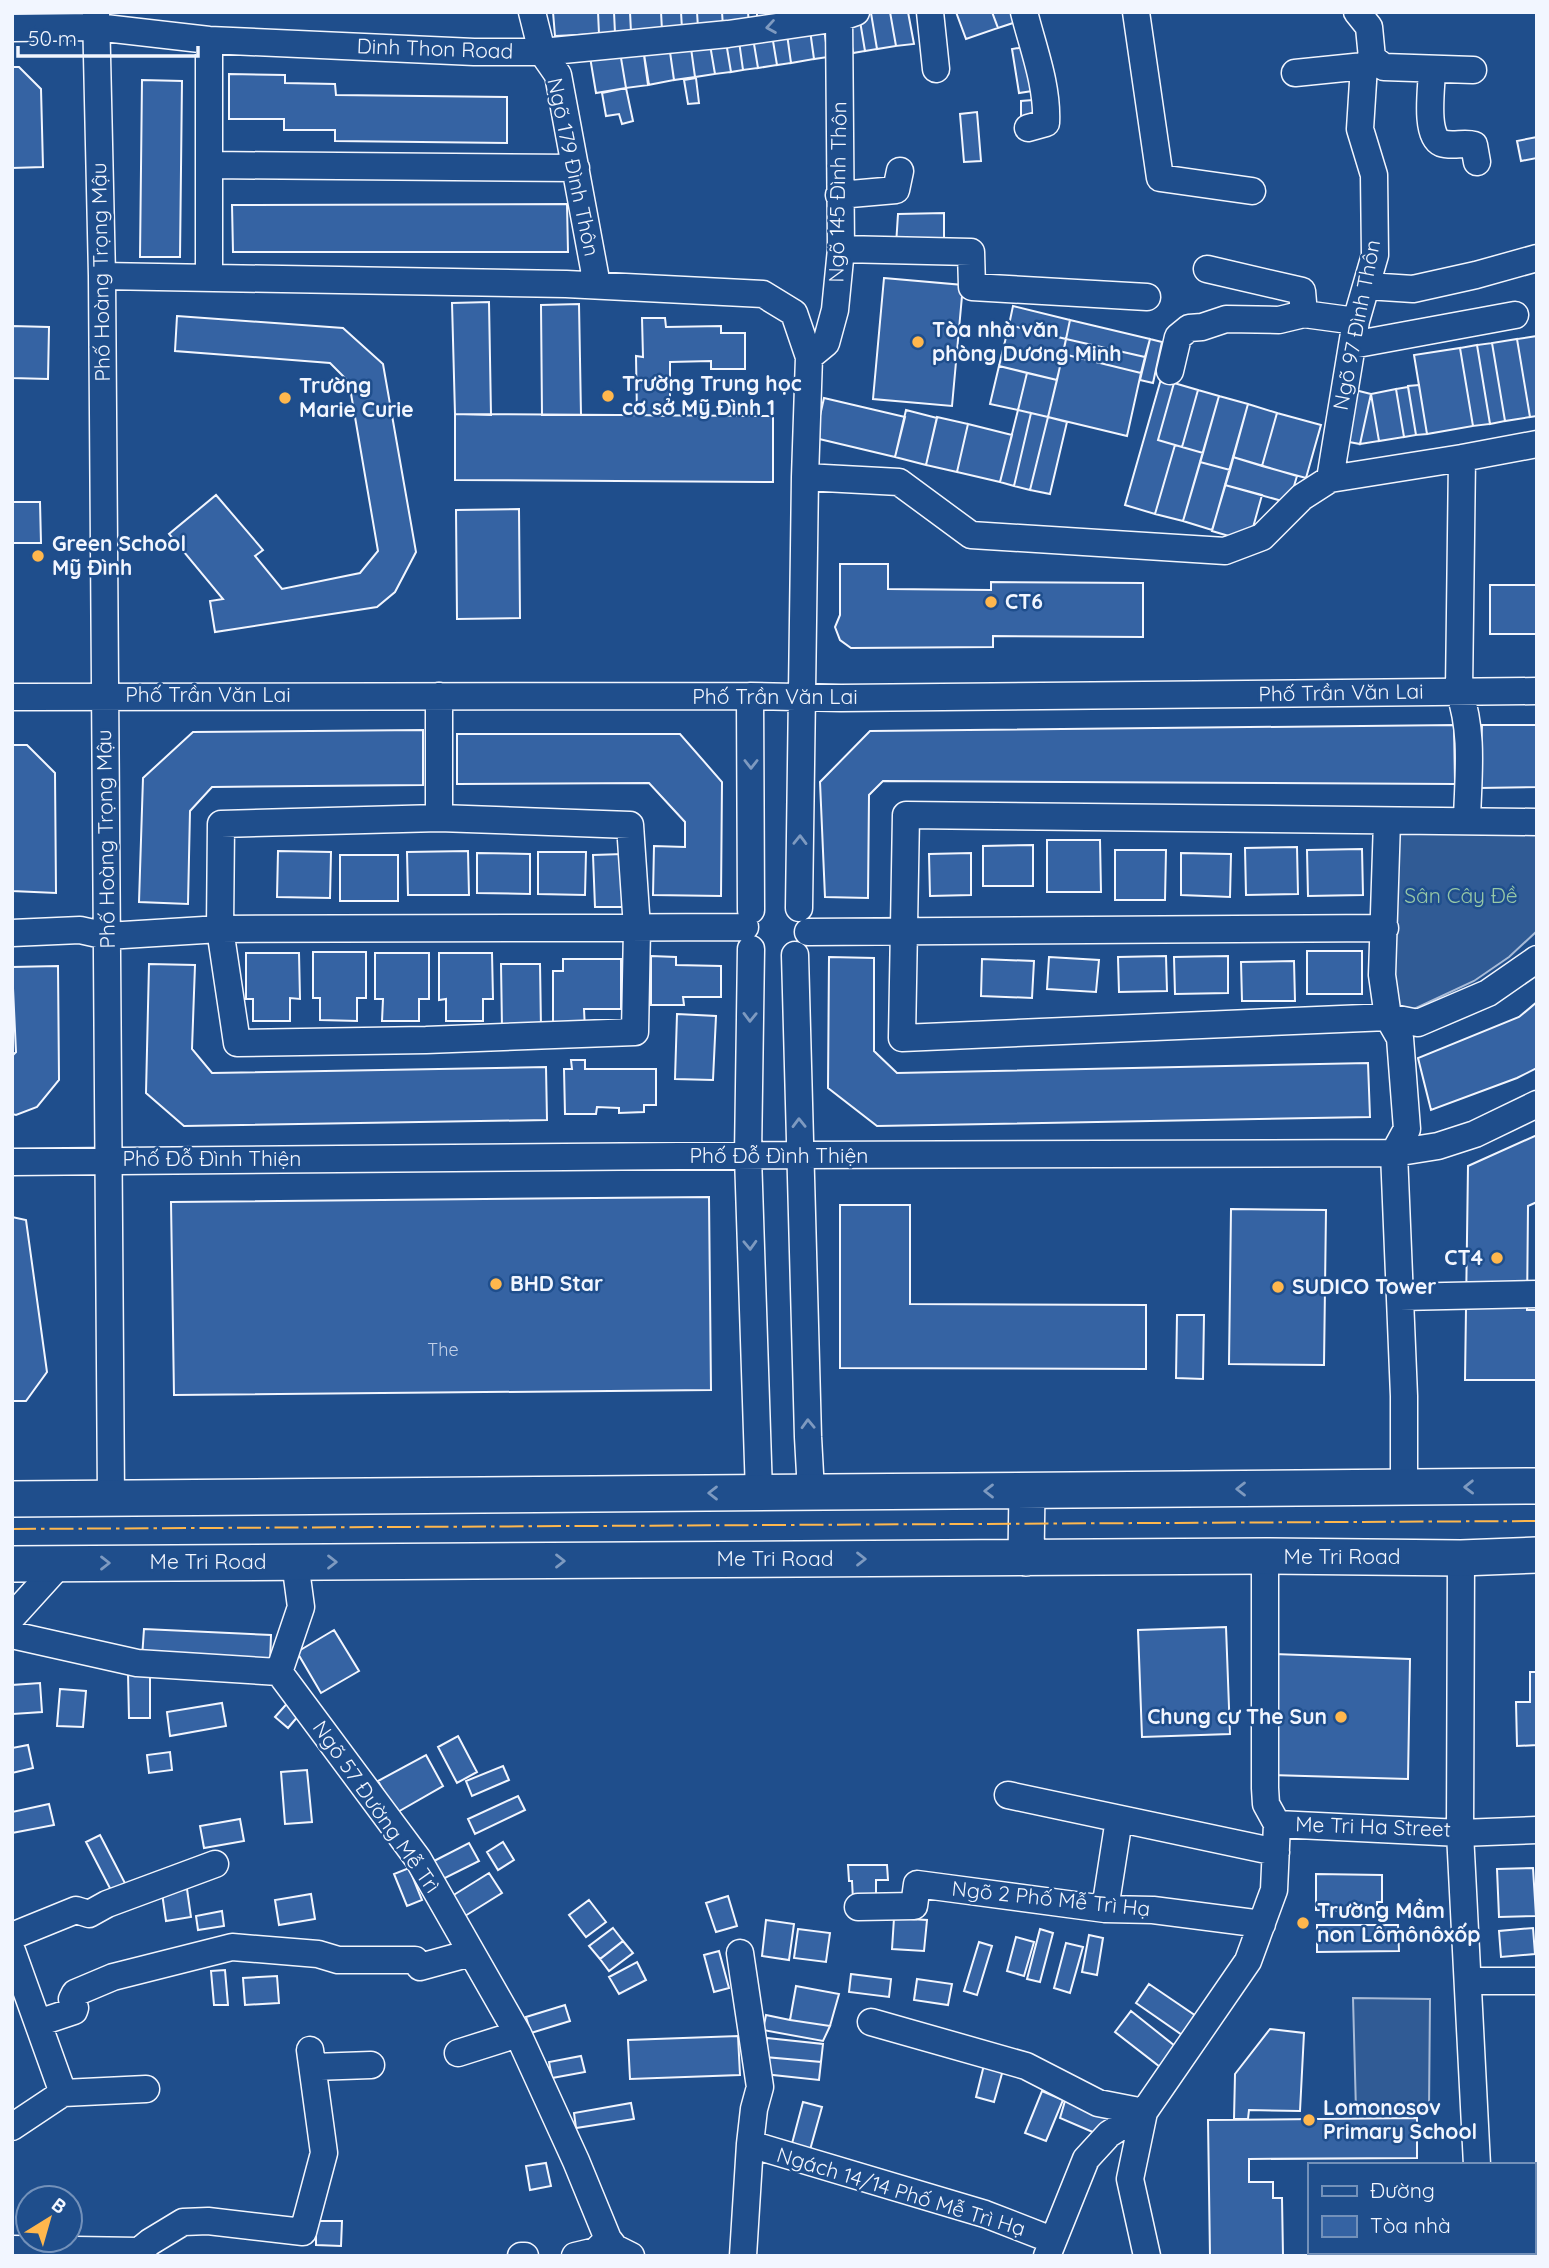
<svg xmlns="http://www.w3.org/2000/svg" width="1549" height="2268" viewBox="0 0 1549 2268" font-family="Quicksand,sans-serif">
<rect width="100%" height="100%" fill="#1f4e8c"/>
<!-- built -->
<path fill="#305b95" stroke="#a8bbd7" stroke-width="2" d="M1387,821L1537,822V931L1509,957L1474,981L1414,1009L1388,1017Z
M1353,1998L1430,1999L1429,2110L1356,2111Z"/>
<!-- building -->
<path fill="#3563a3" stroke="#f2f6ff" stroke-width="2" d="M553,12H598L599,34L555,36Z
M598,12H614L615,33L599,34Z
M614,12H630L631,32L615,33Z
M630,12H661L662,30L631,32Z
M661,12H681L682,29L662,30Z
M681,12H697L698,28L682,29Z
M697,12H722L723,27L698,28Z
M722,12H748L749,25L723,27Z
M757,12H773L774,24L757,25Z
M890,12L896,46L877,49L871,13Z
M890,12H908L914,44L896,46Z
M956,12H992L998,28L966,39Z
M992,12H1023L1025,19L998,28Z
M871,13L877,49L865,51L859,15Z
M859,15L865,51L853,53L847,17Z
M823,21L828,57L814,59L809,23Z
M809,23L814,59L791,63L786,27Z
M786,27L791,63L777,65L771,29Z
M771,29L777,65L758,68L752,32Z
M752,32L758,68L743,70L738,34Z
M738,34L743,70L731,72L725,36Z
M725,36L731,72L715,74L709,39Z
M709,39L715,74L695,77L690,41Z
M690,41L695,77L674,80L669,45Z
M669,45L674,80L648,85L643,48Z
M1032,46L1039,90L1019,93L1012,49Z
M643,48L649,85L626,88L620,52Z
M620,52L626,88L596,93L590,57Z
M12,67H19L41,89L43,167L12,168Z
M229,74L285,75V83L335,84L336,95L507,97V143L335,141V130H284V119H229Z
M696,78L699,103L688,104L684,80Z
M142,80L182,81L180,257H140Z
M626,88L633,121L622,124L619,114L606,116L602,93Z
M1033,100L1035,123L1021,124V101Z
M977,112L981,161L964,162L960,114Z
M1537,137V158L1521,161L1517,141Z
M567,204L568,252H233L232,205Z
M944,213V246L896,245L898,214Z
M884,278L963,285L952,406L873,399Z
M489,302L491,415L455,414L452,303Z
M579,304L581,415H542L541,305Z
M1013,306L1070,320L1066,339L1009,325Z
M177,316L343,328L383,364L416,552L395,592L377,607L215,632L210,601L223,599L169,534L216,495L263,550L255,556L282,589L360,573L378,551L349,382L330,363L175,351Z
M642,318H665L666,327L721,326V333H745V369H711V361L670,362V416L637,415L636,356L643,357Z
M1070,320L1150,339L1145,357L1066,339Z
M1009,325L1066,339L1057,380L999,366Z
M12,326L49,327L48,379L12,378Z
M1537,336V416L1530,417L1517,339Z
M1066,339L1145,357L1141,373L1063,354Z
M1150,339L1162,342L1153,383L1140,380Z
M1517,339L1530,417L1505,421L1492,343Z
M1492,343L1505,421L1490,424L1477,345Z
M1477,345L1490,424L1473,426L1460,348Z
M1460,348L1473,426L1427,434L1414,355Z
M1063,354L1141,373L1127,436L1048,417Z
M999,366L1027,373L1018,410L990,404Z
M1027,373L1057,380L1048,417L1018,410Z
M1161,379L1174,383L1158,440L1175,445L1155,514L1125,505Z
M1174,383L1198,390L1182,447L1158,440Z
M1419,385L1427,434L1416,435L1408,386Z
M1408,387L1416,435L1404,437L1396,389Z
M1347,388L1371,394L1360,444L1338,440Z
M1396,389L1404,437L1379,441L1371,394Z
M1198,390L1219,396L1203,453L1182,447Z
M1371,394L1379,441L1360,444Z
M1219,396L1248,404L1230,470L1200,462Z
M824,398L905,417L895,457L815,438Z
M1248,404L1277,413L1262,466L1233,457Z
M906,410L937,418L926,465L895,457Z
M1018,410L1031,413L1014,486L1000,482Z
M1031,413L1048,417L1030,490L1014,486Z
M1277,413L1321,425L1306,478L1262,466Z
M455,414L773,416V482L455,480Z
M937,417L968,424L957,472L926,465Z
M1048,417L1067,422L1050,494L1030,490Z
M968,424L1012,435L1000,482L957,472Z
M1175,445L1203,453L1183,521L1155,514Z
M1233,457L1297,476L1289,503L1225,485Z
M1200,462L1230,470L1212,530L1183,521Z
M1225,485L1262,495L1249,542L1212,531Z
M12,502H40L41,543H12Z
M519,509L520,618L457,619L456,510Z
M840,564H888V589L991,590V582L1143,583V637L993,636V647L851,648L840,640L835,627L840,615Z
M1490,585H1537V634H1490Z
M1454,725L1455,784L883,781L869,795L868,898L825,897L820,782L870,731Z
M1482,725H1537V787L1480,788Z
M423,730V785L212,787L190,811L188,904L139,902L143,778L193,732Z
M457,734H680L722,782L721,896L653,895L654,846L685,847V822L649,783L457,784Z
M12,745H27L55,773L56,893L12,891Z
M1047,840H1100L1101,892H1047Z
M1033,845V886H983V846Z
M1297,847L1298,894L1246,895L1245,848Z
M1362,849L1363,895L1308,896L1307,850Z
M1115,850H1166L1165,900H1115Z
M278,851L331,852L330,898L277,897Z
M468,851L469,895H408L407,852Z
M538,852H586L585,895L538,894Z
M477,853L530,854V894L477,893Z
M971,853V895L930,896L929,854Z
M1181,853L1231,854L1230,897L1181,895Z
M623,854L625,907H595L593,855Z
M340,855H398V901H340Z
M1307,951H1362V994H1307Z
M313,952H366V998H357V1021L320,1020V998H313Z
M246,953H299L300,999L290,998V1021H253V999H246Z
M375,953H429V999H419V1021H382L383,999H375Z
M439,953H492L493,999H483V1021H446V999L439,1000Z
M651,956L676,957V965L721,966V997H683L684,1005H651Z
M1166,956L1167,991L1119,992L1118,957Z
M1228,956V993L1175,994L1174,957Z
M829,957L874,958V1051L897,1073L1368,1063L1370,1117L877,1126L828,1088Z
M1049,957L1099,960L1096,992L1047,989Z
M563,959H621V1009H584L585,1030H553V971H563Z
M982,959L1034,961L1032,998L981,996Z
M1294,961L1295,1001H1242L1241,962Z
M149,964L195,965L192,1049L212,1073L546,1067L547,1120L184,1126L146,1093Z
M501,964H540L541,1028H502Z
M58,966L59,1080L37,1107L16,1115L12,1114V1056L16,1052L12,967Z
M1537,1002V1068L1517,1078L1431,1110L1418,1058L1519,1017Z
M677,1014L716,1016L713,1080L675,1079Z
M571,1060H585V1069H656V1105H644V1112L619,1113V1108L597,1107L596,1114H565L564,1069H572Z
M1537,1135V1202L1528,1206L1527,1310H1537V1380H1465L1468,1166Z
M709,1197L711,1390L174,1395L171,1202Z
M840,1205H910V1304L1146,1305V1369L840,1368Z
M1231,1209L1326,1210L1324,1365L1229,1364Z
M12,1217L26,1220L47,1372L26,1401H12Z
M1177,1315H1204L1203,1379L1176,1378Z
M1226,1627L1230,1734L1142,1737L1138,1630Z
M144,1629L271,1635L270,1664L142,1658Z
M334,1630L359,1671L321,1693L297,1652Z
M1274,1654L1410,1659L1408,1779L1271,1775Z
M1530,1672H1537V1745L1517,1746L1516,1702H1530Z
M128,1673H150V1718H129Z
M40,1683L42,1712L13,1714L12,1685Z
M60,1689L86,1691L83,1727L57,1726Z
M291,1699L299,1715L288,1728L275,1717Z
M222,1703L226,1726L170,1736L167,1712Z
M458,1736L477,1772L457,1783L438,1747Z
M28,1745L33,1768L12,1773V1748Z
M170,1752L172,1770L149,1773L147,1755Z
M426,1755L443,1786L396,1813L378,1781Z
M503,1766L509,1780L472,1796L466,1781Z
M307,1770L312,1822L285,1824L281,1772Z
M518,1796L525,1810L475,1834L468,1819Z
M49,1804L54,1825L12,1833V1812Z
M240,1819L244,1841L204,1848L200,1826Z
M100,1835L128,1889L114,1896L86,1842Z
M503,1842L514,1860L498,1870L487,1852Z
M469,1843L479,1861L439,1881L430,1863Z
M848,1865H887L888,1880H876V1900H853L852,1881H849Z
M409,1868L422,1900L407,1906L394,1874Z
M1533,1868L1536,1916L1499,1917L1497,1869Z
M489,1873L502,1893L457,1921L444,1901Z
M1316,1874L1382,1875V1902H1377V1911L1316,1910Z
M187,1889L191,1917L166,1921L162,1893Z
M311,1894L315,1919L279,1925L275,1900Z
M728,1896L737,1926L716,1932L706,1903Z
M589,1900L606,1922L586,1937L569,1915Z
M222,1911L224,1926L198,1930L196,1916Z
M894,1918L927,1920L924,1951L892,1949Z
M766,1920L794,1924L789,1960L762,1956Z
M1317,1925H1398L1399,1951L1317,1952Z
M613,1928L623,1941L600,1959L589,1946Z
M1533,1928L1535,1954L1501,1957L1499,1931Z
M798,1929L830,1933L826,1962L794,1958Z
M1040,1929L1053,1933L1040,1982L1027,1979Z
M1089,1935L1103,1938L1097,1975L1082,1972Z
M1016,1937L1034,1942L1024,1976L1007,1971Z
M623,1941L633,1953L609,1971L600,1959Z
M979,1942L992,1946L977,1995L964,1991Z
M1066,1943L1083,1947L1070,1993L1054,1988Z
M719,1951L729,1988L714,1992L704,1955Z
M637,1962L646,1980L619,1994L609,1977Z
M225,1970L228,2005H214L211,1971Z
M851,1974L891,1979L889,1997L849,1992Z
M277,1976L279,2003L245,2005L243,1978Z
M917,1979L952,1984L948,2005L914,2000Z
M1149,1984L1199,2018L1185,2037L1136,2003Z
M796,1986L839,1994L830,2026L790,2020Z
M565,2005L570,2021L531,2033L526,2017Z
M1131,2011L1180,2050L1164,2070L1115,2032Z
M766,2015L790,2020L830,2026L823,2041L763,2030Z
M1270,2029L1304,2033L1300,2111L1249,2110L1248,2119H1234L1235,2074Z
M738,2036L740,2075L630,2079L628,2040Z
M767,2038L823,2044L821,2062L765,2057Z
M581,2056L585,2072L552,2078L549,2062Z
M765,2057L821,2062L819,2080L764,2074Z
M984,2065L1003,2070L994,2102L976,2097Z
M1042,2091L1063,2100L1046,2141L1025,2133Z
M1067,2094L1110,2118L1095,2133L1060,2118Z
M803,2102L822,2107L808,2157L790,2151Z
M631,2103L634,2119L576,2128L574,2113Z
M1417,2118V2158L1249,2159V2182H1273V2198H1282L1283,2256H1210L1208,2120Z
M546,2163L551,2186L530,2190L526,2166Z
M1533,2188H1537V2205H1533Z
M316,2221H342L341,2246L316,2245Z
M1533,2231H1537V2256H1506V2252H1533Z"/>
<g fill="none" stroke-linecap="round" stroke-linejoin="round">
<defs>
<path id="minor" d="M96,12L102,276L111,1498
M532,12L542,52L558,75L597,285
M930,12L936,69
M1024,12C1033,48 1048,86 1046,123L1028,128
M1136,12L1160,178L1252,191
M12,28L96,27L209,40L474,52H542L728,34L839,18L856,12
M1372,58L1384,67L1473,70
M1432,69C1432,85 1424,135 1441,143C1452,147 1464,142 1474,145L1477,162
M1295,73L1364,66
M209,165L576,168
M839,195L896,190L900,171
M841,249L971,252L972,287L1147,297
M1207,269L1302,291L1304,314
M102,276L566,284L763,294L794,313L809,357L805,477L799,908
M209,278V40
M1367,286L1413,289L1476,275L1537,258
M1352,345L1515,315
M809,357L826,343L835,310L841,249L839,18
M1170,371L1178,337L1189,328L1202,327L1226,319L1279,320L1304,314L1356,321
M805,477L899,482L971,535L1225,551L1262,537L1302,497L1330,479L1462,458
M1330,479L1356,321L1375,255L1374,175L1360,129L1364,66L1372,58L1369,27L1357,12
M439,696V818
M750,696L751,910
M12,697L750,696L841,698L1537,691
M439,818L630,825L637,928L635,1032L426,1040L237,1043L220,929L221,824Z
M1387,821L1382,975L1388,1017L1400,1038L1407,1129L1394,1153L1404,1396V1488
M1467,821C1468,776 1474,734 1459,691L1462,458L1537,444
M1537,822L906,815L902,1038L1388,1017L1418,1023L1488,993L1537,959
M808,932L1385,928
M12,933L80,930L107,936L220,929L745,927
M751,949L748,1156L759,1493
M795,955L808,1437L811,1492
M12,1162L800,1155L1394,1153L1438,1146L1475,1134L1537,1104
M1400,1297L1537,1294
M1265,1556V1788L1266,1804L1277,1824
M12,1617L61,1563
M12,1635L137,1663L279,1672
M279,1672L418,1859L518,2034L576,2161L608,2239L615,2248L631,2256
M279,1672L301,1607L295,1562
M1008,1795L1276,1852
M858,1907L914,1906L917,1884L1105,1909L1153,1910L1262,1924
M1105,1909L1119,1819
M12,1936L76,1910L89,1914L107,1904L215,1864
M12,1951L63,2093
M740,1953L760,2087L754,2109L750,2144L743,2256
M1469,1981H1537
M871,2022L1026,2066L1098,2103L1144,2112
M38,2023L74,2011L75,2008L72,1999L75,1993L113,1977L232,1947L318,1954L338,1960H415L420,1967L471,1953
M458,2053L518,2034
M313,2067L371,2065
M63,2093L146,2089
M12,2127L63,2093
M750,2144L985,2214L1052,2240
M1477,2165L1460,1833L1537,1830
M12,2249L139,2251
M139,2251L150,2242L183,2222L208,2221L303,2232L324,2153L310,2050
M1481,2252V2256
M521,2256H525
M575,2256L596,2251L608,2239
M1047,2256L1086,2159L1109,2134L1144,2112
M1147,2256L1130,2179L1144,2112L1248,1961L1274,1890L1277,1824L1460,1833L1461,1558"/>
<path id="major" d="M12,1499L1537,1486
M1026,1558L1027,1491
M12,1564L1265,1556L1461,1558L1537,1555"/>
</defs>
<!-- minor casing -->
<use href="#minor" stroke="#f2f6ff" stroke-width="29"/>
<!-- major casing -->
<use href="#major" stroke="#f2f6ff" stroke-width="38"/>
<!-- minor -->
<use href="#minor" stroke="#1f4e8c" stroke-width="26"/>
<!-- major -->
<use href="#major" stroke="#1f4e8c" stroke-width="35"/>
<!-- power -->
<path stroke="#ffb74d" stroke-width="2" stroke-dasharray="24 5 3.5 5" stroke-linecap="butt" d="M12,1529L1537,1521"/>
</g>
<!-- one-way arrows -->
<defs><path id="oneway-chevron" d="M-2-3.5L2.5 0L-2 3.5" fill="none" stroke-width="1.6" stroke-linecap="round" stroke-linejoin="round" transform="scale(1.75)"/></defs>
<g stroke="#7e9ac0">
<use href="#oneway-chevron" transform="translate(771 27) rotate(171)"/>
<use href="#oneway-chevron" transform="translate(751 764) rotate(90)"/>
<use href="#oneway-chevron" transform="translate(800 840) rotate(-89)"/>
<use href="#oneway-chevron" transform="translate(750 1017) rotate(91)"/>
<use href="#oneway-chevron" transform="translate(799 1123) rotate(-91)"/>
<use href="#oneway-chevron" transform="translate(750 1245) rotate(88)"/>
<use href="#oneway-chevron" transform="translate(808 1424) rotate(-92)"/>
<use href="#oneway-chevron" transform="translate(1469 1487) rotate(179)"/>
<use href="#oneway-chevron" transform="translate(1241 1489) rotate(180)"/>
<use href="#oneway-chevron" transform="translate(989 1491) rotate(180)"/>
<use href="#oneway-chevron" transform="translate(713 1493) rotate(180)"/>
<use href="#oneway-chevron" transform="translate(861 1559)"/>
<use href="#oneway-chevron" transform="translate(560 1561)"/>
<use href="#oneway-chevron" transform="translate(332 1562)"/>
<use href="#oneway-chevron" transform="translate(105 1563)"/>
</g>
<!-- markers -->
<g fill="#ffb74d" stroke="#1f4e8c" stroke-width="2.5">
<circle cx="918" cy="342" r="7"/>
<circle cx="608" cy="396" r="7"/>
<circle cx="285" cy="398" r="7"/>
<circle cx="38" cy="556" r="7"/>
<circle cx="991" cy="602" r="7"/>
<circle cx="1497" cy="1258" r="7"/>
<circle cx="496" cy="1284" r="7"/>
<circle cx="1278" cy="1287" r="7"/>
<circle cx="1341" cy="1717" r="7"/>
<circle cx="1303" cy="1923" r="7"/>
<circle cx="1309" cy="2120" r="7"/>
</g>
<g text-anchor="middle" stroke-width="5" stroke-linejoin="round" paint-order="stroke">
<!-- number labels -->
<g font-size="18" fill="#c3d1e8">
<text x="443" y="1356">The</text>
</g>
<!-- street labels -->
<g font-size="21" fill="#f2f6ff" stroke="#1f4e8c">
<text transform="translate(435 49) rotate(2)" y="7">Dinh Thon Road</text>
<text transform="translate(573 167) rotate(78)" y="7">Ngõ 179 Đình Thôn</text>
<text transform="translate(838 192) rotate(-89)" y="7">Ngõ 145 Đình Thôn</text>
<text transform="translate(101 272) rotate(-91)" y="7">Phố Hoàng Trọng Mậu</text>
<text transform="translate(1357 325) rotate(-79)" y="7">Ngõ 97 Đình Thôn</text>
<text transform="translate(1341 693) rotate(-1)" y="7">Phố Trần Văn Lai</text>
<text x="208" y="702">Phố Trần Văn Lai</text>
<text x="775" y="704">Phố Trần Văn Lai</text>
<text transform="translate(106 839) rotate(-91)" y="7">Phố Hoàng Trọng Mậu</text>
<text x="779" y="1163">Phố Đỗ Đình Thiện</text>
<text x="212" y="1166">Phố Đỗ Đình Thiện</text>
<text x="1342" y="1564">Me Tri Road</text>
<text x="775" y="1566">Me Tri Road</text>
<text x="208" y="1569">Me Tri Road</text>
<text transform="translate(376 1807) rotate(55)" y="7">Ngõ 57 Đường Mễ Trì</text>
<text transform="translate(1373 1827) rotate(2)" y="7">Me Tri Ha Street</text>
<text transform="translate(1051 1899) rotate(6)" y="7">Ngõ 2 Phố Mễ Trì Hạ</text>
<text transform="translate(901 2192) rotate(17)" y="7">Ngách 14/14 Phố Mễ Trì Hạ</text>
</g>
<!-- poi labels -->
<g font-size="21" font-weight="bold" fill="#f2f6ff" stroke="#1f4e8c" text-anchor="start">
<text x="932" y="337">Tòa nhà văn<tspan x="932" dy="24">phòng Dương Minh</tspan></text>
<text x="622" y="391">Trường Trung học<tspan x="622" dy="24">cơ sở Mỹ Đình 1</tspan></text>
<text x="299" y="393">Trường<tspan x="299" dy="24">Marie Curie</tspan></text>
<text x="52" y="551">Green School<tspan x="52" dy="24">Mỹ Đình</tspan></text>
<text x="1005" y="609">CT6</text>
<text x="1483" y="1265" text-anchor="end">CT4</text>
<text x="510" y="1291">BHD Star</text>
<text x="1292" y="1294">SUDICO Tower</text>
<text x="1327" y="1724" text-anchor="end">Chung cư The Sun</text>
<text x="1317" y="1918">Trường Mầm<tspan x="1317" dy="24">non Lômônôxốp</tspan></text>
<text x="1323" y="2115">Lomonosov<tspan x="1323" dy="24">Primary School</tspan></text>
</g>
<!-- park labels -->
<g font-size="21" fill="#97c8a6" stroke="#1f4e8c">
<text x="1461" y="903">Sân Cây Đề</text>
</g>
</g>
<!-- border -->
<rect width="1549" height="2268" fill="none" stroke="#f2f6ff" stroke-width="28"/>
<!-- legend -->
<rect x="1308" y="2163" width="228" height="91" fill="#1f4e8c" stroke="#7391ba" stroke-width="2"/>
<rect x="1322" y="2186" width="35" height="10" fill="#1f4e8c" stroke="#7391ba" stroke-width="2"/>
<text x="1370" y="2198" font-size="21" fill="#f2f6ff">Đường</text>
<rect x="1322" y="2216" width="35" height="21" fill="#3563a3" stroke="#7391ba" stroke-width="2"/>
<text x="1370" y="2233" font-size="21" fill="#f2f6ff">Tòa nhà</text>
<!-- north arrow -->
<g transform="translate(49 2219) rotate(37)"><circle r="33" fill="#1f4e8c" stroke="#7391ba" stroke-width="2"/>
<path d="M0-5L12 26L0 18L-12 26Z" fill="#ffb74d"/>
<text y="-10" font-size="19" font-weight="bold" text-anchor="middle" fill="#f2f6ff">B</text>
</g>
<!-- scale -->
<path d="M18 46v10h180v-10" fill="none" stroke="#f2f6ff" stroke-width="3.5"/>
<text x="28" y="46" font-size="21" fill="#f2f6ff" stroke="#1f4e8c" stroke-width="5" paint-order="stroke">50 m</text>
</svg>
